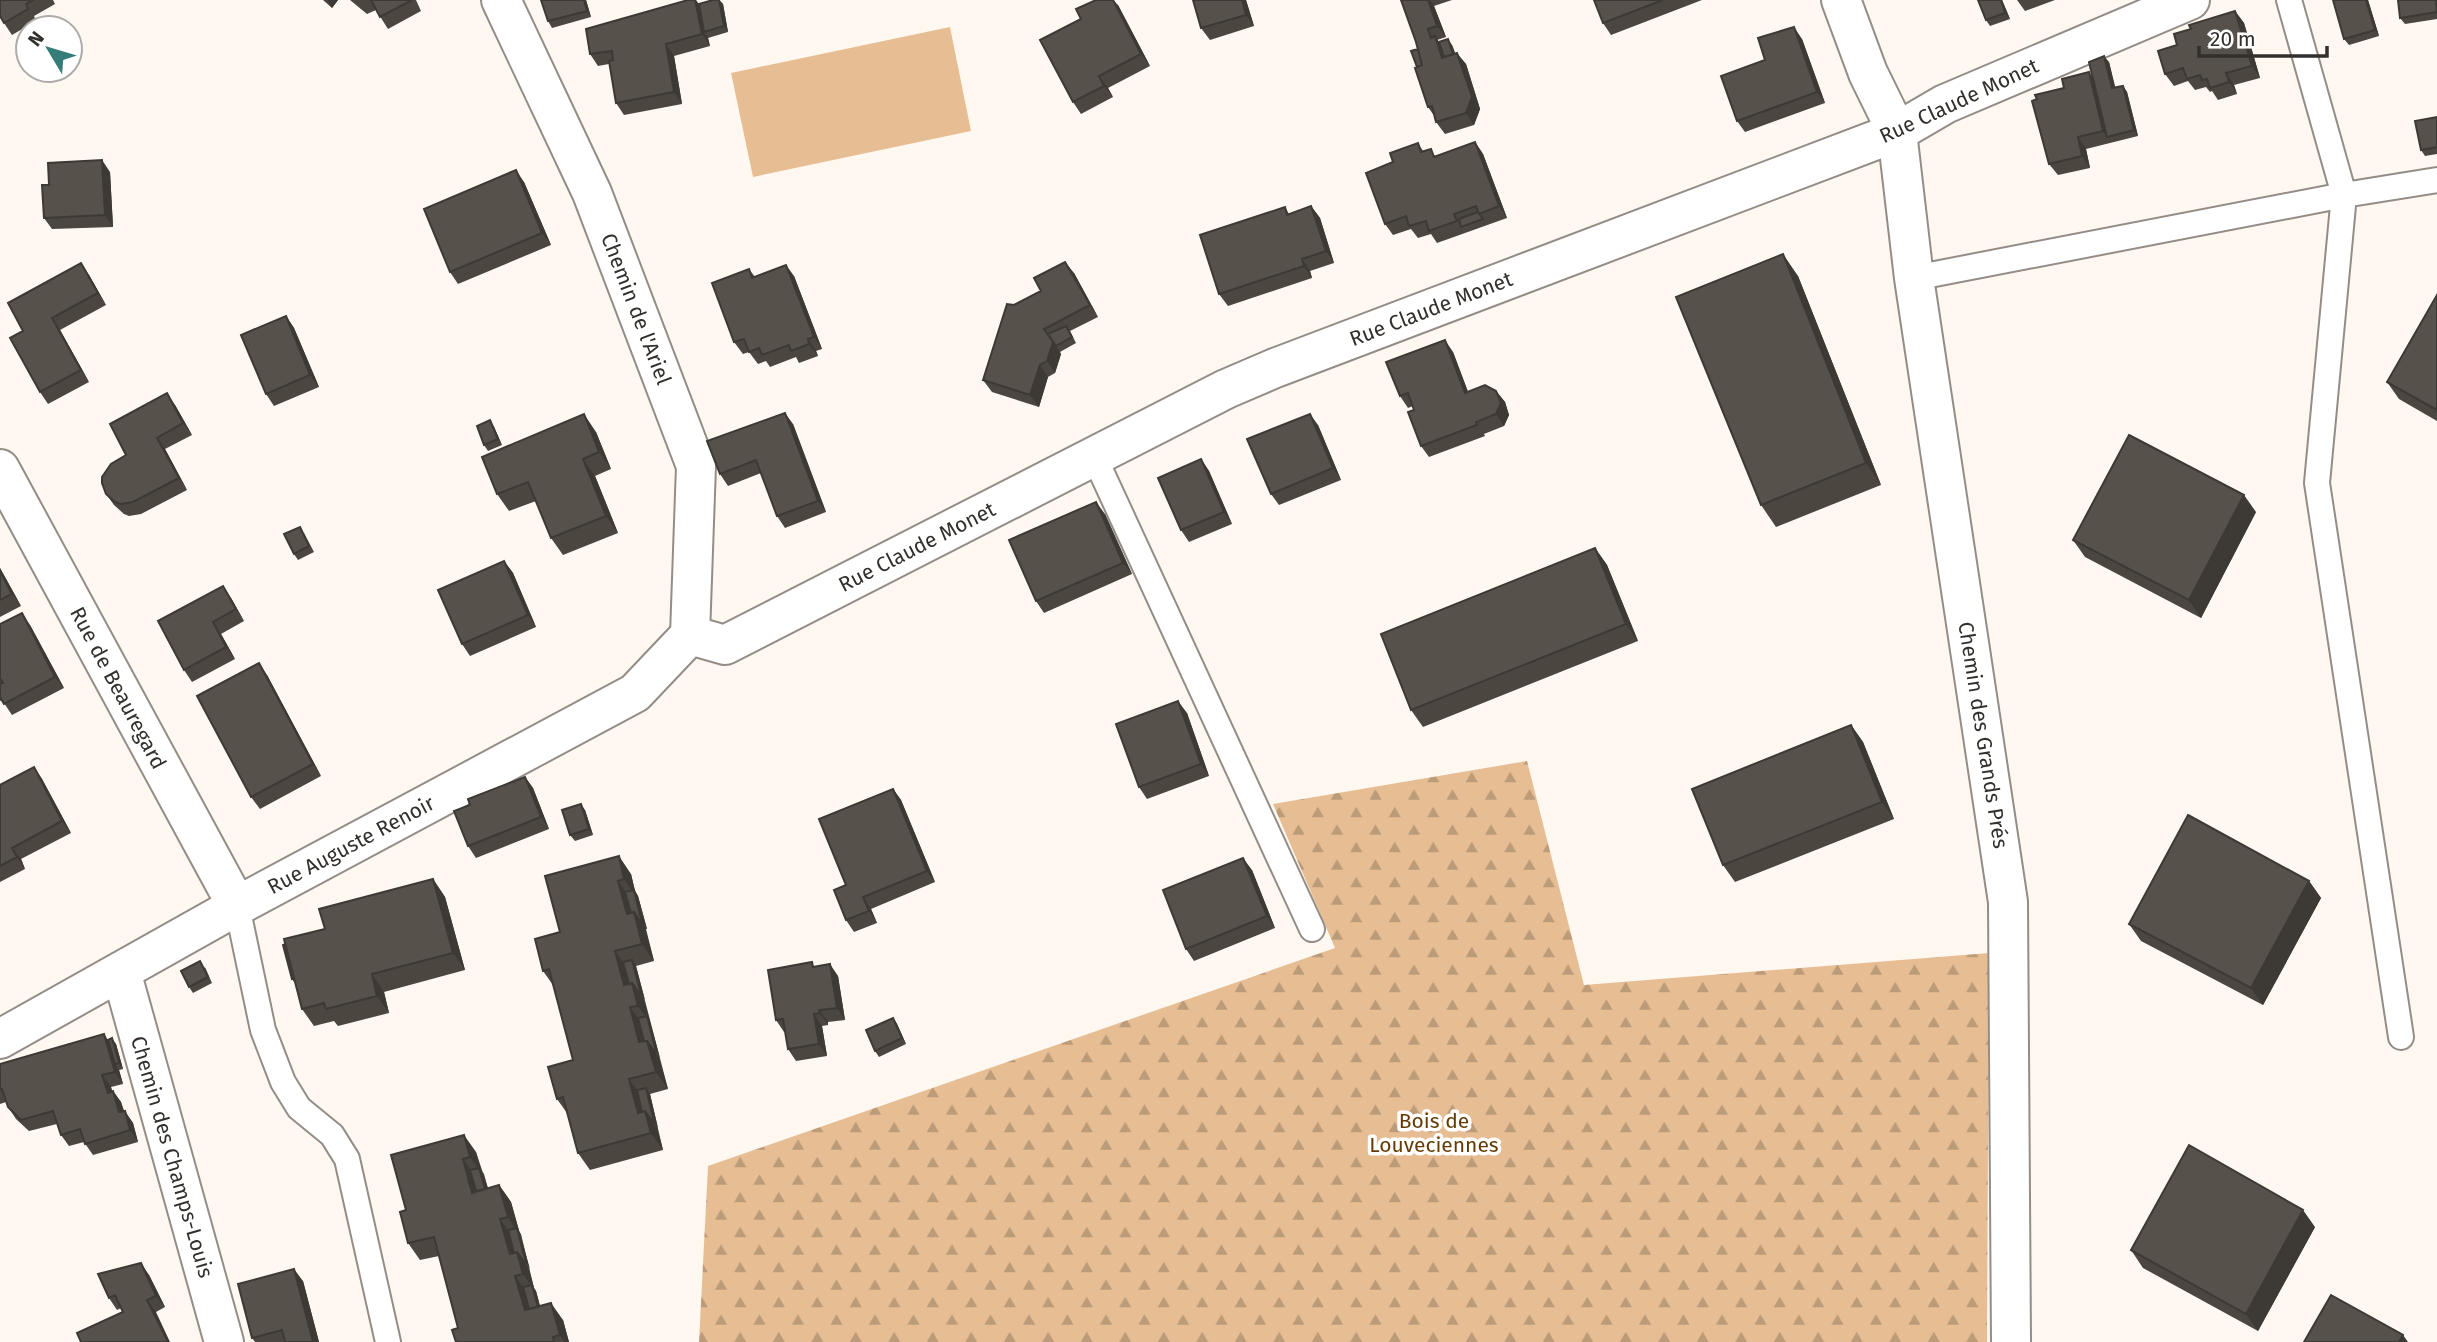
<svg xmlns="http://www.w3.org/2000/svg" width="2437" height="1342" viewBox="0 0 2437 1342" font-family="'Fira Sans',sans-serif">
<defs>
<pattern id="forest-firs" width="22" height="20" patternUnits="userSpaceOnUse" patternTransform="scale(1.75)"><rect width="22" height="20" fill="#e7be94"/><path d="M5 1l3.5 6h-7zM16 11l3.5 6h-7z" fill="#bc9b79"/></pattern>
</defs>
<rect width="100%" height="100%" fill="#fff8f0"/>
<!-- green -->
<path fill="#e7be94" d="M950,27L971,131L753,177L731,73Z"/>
<!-- forest -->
<path fill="url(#forest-firs)" d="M1527,761L1584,985L1989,953L1987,1342H699L708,1166L1335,948L1273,804Z"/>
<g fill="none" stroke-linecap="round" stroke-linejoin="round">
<defs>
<path id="lane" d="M2289,0L2344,195L2317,483L2401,1037
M1914,278L2344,195L2437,180
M1094,456L1312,929
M237,906L263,1030L283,1082L299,1108L332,1135L347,1159L388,1342"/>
<path id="street" d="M501,0L592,193L696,466L690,635
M1841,0L1868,73L1897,132L1914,278L2008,902L2011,1342
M0,469L237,906
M690,635L725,645L1226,389L1275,368L1897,132L1945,104L2190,0
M121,971L224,1342
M0,1039L237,906L635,693L690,635"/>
</defs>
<!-- lane casing -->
<use href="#lane" stroke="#948d87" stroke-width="28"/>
<!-- street casing -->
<use href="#street" stroke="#948d87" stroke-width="42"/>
<!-- lane -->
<use href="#lane" stroke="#fff" stroke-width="24"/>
<!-- street -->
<use href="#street" stroke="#fff" stroke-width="38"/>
</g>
<!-- wall -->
<path fill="#4b4640" d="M0,0H53L55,4L34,16L36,21L12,35L4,23Z
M323,0H338L332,8Z
M350,0H416L421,11L388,29L376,10L367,14Z
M541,0H586L591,17L552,28L548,21Z
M696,0L699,4L713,0H719L723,4L728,32L708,38L710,46L674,56L682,104L624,115L616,103L609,64L598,66L590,54Z
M1193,0H1246L1254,26L1210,40L1201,28Z
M1401,0H1452L1434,6L1446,37L1437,40L1439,42L1452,45L1455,53L1466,64L1480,109L1474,125L1445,134L1436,122L1435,117L1428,107L1417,67L1418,49Z
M1594,0H1702L1611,35L1603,23Z
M2002,0L2010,19L1990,26L1986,20Z
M2017,0H2055L2025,11Z
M2333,0H2368L2379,36L2349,45L2344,39Z
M2437,0V19L2405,24L2400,18Z
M1118,5L1150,66L1108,88L1113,97L1081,114L1073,102Z
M2235,11L2244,23L2260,78L2234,85L2237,94L2218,100L2212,91L2210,92L2206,87L2195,90L2188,81L2174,86L2165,74L2177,45L2191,29Z
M1802,39L1825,103L1745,132L1737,121Z
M2109,62L2115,88L2123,86L2127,92L2138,136L2086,149L2090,168L2058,175L2049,164L2064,88L2092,77Z
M2437,117V154L2425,156L2421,150Z
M1475,142L1483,154L1507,218L1437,243L1431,234L1418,238L1411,229L1393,235L1385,224L1393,162L1418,143L1423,151L1436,156Z
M110,172L113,227L52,229L44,218L49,185Z
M524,182L551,245L458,284L450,272Z
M1311,206L1320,218L1334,263L1310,271L1312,278L1228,306L1219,294L1285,207L1289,214Z
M749,269L755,277L794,276L822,349L816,351L818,356L799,363L796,357L770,367L766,361L758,364L749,352L743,354L734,342Z
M1074,273L1098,317L1070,331L1076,343L1060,352L1059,350L1061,354L1055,373L1048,377L1039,407L992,392L983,380L1014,305Z
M89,275L106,305L60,330L89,382L48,404L40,392L23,331Z
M1798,276L1881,485L1776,527L1761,505Z
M2437,295V421L2399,399L2387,382Z
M286,316L294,328L319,387L274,406L266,394Z
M1453,352L1468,392L1496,391L1505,402L1509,415L1504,426L1484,434L1485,436L1429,457L1421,446L1413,406L1408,408L1400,396Z
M175,405L192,435L165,449L187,490L141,514L129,516L124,514L114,505L106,494L126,455Z
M793,424L826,512L785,528L777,516L761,473L728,486L720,474Z
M1318,425L1341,480L1279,505L1271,494Z
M494,427L502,445L488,451L484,445Z
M596,432L611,469L595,476L618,533L563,555L551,538L536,501L509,511L497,494Z
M1201,459L1209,471L1232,524L1189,542L1181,530Z
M2256,512L2201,618L2085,557L2073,540Z
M1105,514L1132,574L1044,613L1036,601Z
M304,533L314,552L298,560L294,554Z
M1595,548L1607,565L1638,641L1423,727L1411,710Z
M504,561L513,573L536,627L470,656L462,644Z
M0,568L21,606L0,617Z
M231,598L244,621L221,634L235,659L192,682L184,670L158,621Z
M0,624L30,625L64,688L12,715L2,700L0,701Z
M267,675L321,776L260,809L251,797Z
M1187,713L1209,776L1147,799L1139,787Z
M1851,725L1863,742L1894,819L1735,882L1723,865Z
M34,767L42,779L71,833L21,859L25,869L0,882V785Z
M525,777L533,788L549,829L476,858L468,846L470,805Z
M893,789L901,800L935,882L871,909L877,923L854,932L846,920V885Z
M585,810L593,835L575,841L570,835Z
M1252,870L1275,928L1194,961L1186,949Z
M631,874L635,891L638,896L647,929H645L654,961L636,966L668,1089L650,1094L663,1150L590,1170L578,1153L567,1113L557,1099L573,1060L553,985L543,971L560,932L545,876Z
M433,879L445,897L465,970L384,992L389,1013L338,1026L334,1021L314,1026L302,1009L296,985L292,979L325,929Z
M2309,881L2321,898L2263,1005L2141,941L2129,924Z
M205,967L212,983L193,993L189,987Z
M815,967L838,976L845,1020L828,1022V1025L822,1026L827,1056L796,1061L788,1049L785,1032H784L776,1020Z
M893,1018L897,1024L906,1044L879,1057L875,1051Z
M108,1040L116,1044L123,1069L119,1070L123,1084L111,1087L112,1091H113L121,1102L124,1111L133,1123L138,1142L93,1155L84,1142L69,1146L61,1135L57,1124L29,1131L16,1119L8,1107L6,1102L0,1104V1064Z
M476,1152L488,1188L499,1185L511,1202L519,1231L521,1234L534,1288L536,1291L540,1306L563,1320L569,1342H456L458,1328L439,1256L420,1260L408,1243L406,1210L391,1155Z
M2315,1227L2258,1331L2143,1268L2131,1250Z
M149,1275L165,1307L156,1312H123L121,1308L117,1310L109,1298Z
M303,1281L319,1342H255L252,1338Z"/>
<!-- shaded-wall -->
<path fill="#3d3934" d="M327,0H338L332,8Z
M584,0H586L591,17L587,11Z
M695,0L703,10L704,32L708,38L710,46L702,34Z
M719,0L723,4L728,32L724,26Z
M1113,0L1118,5L1150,66L1141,54Z
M1242,0H1246L1254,26L1246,15Z
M1428,0H1430L1434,6L1446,37L1437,26Z
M2001,0H2002L2010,19L2005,13Z
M2366,0H2368L2379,36L2375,30Z
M2235,11L2244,23L2260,78L2252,66Z
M1794,27L1802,39L1825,103L1817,92Z
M1435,36L1443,48L1446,63L1442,58Z
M1448,39L1452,45L1460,66L1455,60Z
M666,44L674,56L682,104L674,92Z
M1457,53L1466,64L1480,109L1474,125L1466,113Z
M2104,56L2109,62L2117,94L2112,88Z
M2089,72L2097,84L2107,137L2103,131Z
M2226,73L2234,85L2237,94L2229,82Z
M1099,76L1108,88L1113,97L1104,86Z
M2123,86L2127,92L2138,136L2134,130Z
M2078,137L2086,149L2090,168L2082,156Z
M1475,142L1483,154L1507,218L1499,206Z
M102,160L110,172L113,227L105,215Z
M516,170L524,182L551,245L542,233Z
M1311,206L1320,218L1334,263L1326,251Z
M1783,254L1798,276L1881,485L1866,463Z
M1302,259L1310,271L1312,278L1304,266Z
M1065,262L1074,273L1098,317L1090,305Z
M81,263L89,275L106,305L98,293Z
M786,265L794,276L822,349L814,337Z
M286,316L294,328L319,387L310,375Z
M52,318L60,330L89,382L81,370Z
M808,339L816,351L818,356L809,344Z
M1445,340L1453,352L1473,405L1465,393Z
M1053,341L1061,354L1055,373L1047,361Z
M1040,365L1048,377L1039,407L1030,395Z
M1496,391L1505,402L1509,415L1504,426L1496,414Z
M167,393L175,405L192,435L183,423Z
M785,413L793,424L826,512L818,501Z
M584,414L596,432L611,469L599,452Z
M1310,414L1318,425L1341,480L1333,468Z
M490,420L494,427L502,445L498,439Z
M157,438L165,449L187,490L179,478Z
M583,459L595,476L618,533L606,516Z
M1201,459L1209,471L1232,524L1224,512Z
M2244,495L2256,512L2201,618L2189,600Z
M1096,502L1105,514L1132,574L1123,563Z
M1595,548L1607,565L1638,641L1626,624Z
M504,561L513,573L536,627L528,615Z
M0,568L21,606L12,594L0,571Z
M223,586L231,598L244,621L236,609Z
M22,613L30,625L64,688L55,677Z
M213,622L221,634L235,659L226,647Z
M259,663L267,675L321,776L313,764Z
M1178,701L1187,713L1209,776L1201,764Z
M1851,725L1863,742L1894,819L1882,802Z
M34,767L42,779L71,833L62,821Z
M525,777L533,788L549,829L541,817Z
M893,789L901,800L935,882L927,871Z
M581,804L585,810L593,835L589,829Z
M12,848L21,859L25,869L17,857Z
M619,856L631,874L635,891L638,896L647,929L642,923L635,895L624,879Z
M1243,858L1252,870L1275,928L1267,916Z
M433,879L445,897L465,970L453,953Z
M618,881L630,898L634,912L646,929L654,961L642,944L627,914Z
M2309,881L2321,898L2263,1005L2251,988Z
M863,897L871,909L877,923L869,911Z
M615,951L627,968L635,995L624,985Z
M632,960L636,966L645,1000L641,994Z
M830,964L838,976L845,1020L837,1008Z
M372,974L384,992L389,1013L377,996Z
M632,983L644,1000L660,1058L656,1051L648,1019L638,1006Z
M630,1007L642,1024L650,1053L639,1042Z
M819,1010L828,1022V1025L820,1013Z
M814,1014L822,1026L827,1056L819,1044Z
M893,1018L897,1024L906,1044L902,1038Z
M104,1034L112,1046L115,1064L119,1070L123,1084L115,1072Z
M112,1038L116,1044L123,1069L119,1063Z
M647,1041L659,1058L668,1089L656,1072Z
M102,1075L111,1087L116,1104L108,1093Z
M629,1079L641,1096L646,1124L638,1113Z
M646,1088L650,1094L658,1128L654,1122Z
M113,1091L121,1102L128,1124L119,1112Z
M125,1111L133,1123L138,1142L130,1130Z
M645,1111L657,1128L663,1150L651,1133Z
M464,1135L476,1152L481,1170L484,1174L493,1208L488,1202L481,1172L470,1157Z
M463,1159L475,1176L482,1203L472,1193Z
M499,1185L511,1202L530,1269L526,1263L517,1231L508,1217Z
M2303,1210L2315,1227L2258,1331L2246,1314Z
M500,1219L512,1236L520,1264L510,1254Z
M517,1252L529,1269L534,1288L536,1291L545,1325L541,1319L533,1288L523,1274Z
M141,1263L149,1275L165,1307L156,1296Z
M294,1269L303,1281L319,1342H313Z
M515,1276L527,1293L535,1321L525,1310Z
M147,1300L156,1312L170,1342H168Z
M551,1303L563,1320L569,1342H565L560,1335Z
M2403,1335L2408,1342H2399Z"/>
<!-- building -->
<path fill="#57514b" stroke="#3d3934" stroke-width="2" d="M0,0H33L26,4L28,9L4,23L0,16Z
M371,0H412L380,17Z
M541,0H584L587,11L548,21Z
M688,0H695L702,34L666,44L674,92L616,103L609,61L613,60L612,51L590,54L586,29Z
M713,0H719L724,26L704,32L699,4Z
M1096,0H1113L1141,54L1099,76L1104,86L1073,102L1040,40L1081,19L1076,9Z
M1193,0H1242L1246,15L1201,28Z
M1401,0H1428L1437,26L1428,29L1431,38L1435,36L1442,58L1457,53L1472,97L1466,113L1436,122L1432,106L1428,107L1415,68L1422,65L1416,42Z
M1594,0H1663L1603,23Z
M1978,0H2001L2005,13L1986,20Z
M2333,0H2366L2375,30L2344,39Z
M2398,0H2436L2437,12L2400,18Z
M2235,11L2252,66L2226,73L2229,82L2210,88L2207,79L2202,80L2200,75L2187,79L2183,68L2165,74L2158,51L2177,45L2174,34L2191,29L2189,25Z
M1794,27L1817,92L1737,121L1721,76L1765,60L1758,38Z
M1448,39L1453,54L1444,57L1439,42Z
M1418,49L1422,65L1417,67L1411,51Z
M2104,56L2112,88L2123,86L2134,130L2107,137L2089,62Z
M2089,72L2103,131L2078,137L2082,156L2049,164L2032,101L2037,99L2035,95L2064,88L2062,79Z
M2437,117V147L2421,150L2415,121Z
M1475,142L1499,206L1479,214L1476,206L1454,214L1457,221L1429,231L1426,221L1409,226L1406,216L1385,224L1366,173L1393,162L1390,153L1418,143L1421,152L1431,149L1434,157Z
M102,160L105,215L44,218L42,185H49L48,163Z
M516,170L542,233L450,272L424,209Z
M1311,206L1326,251L1302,259L1304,266L1219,294L1200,235L1285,207L1287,215Z
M1478,212L1483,219L1461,227L1459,219Z
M1783,254L1866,463L1761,505L1676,297Z
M1065,262L1090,305L1044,329L1053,342L1047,361L1040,365L1030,395L983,380L1007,304L1014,305L1041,291L1034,278Z
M81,263L98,293L52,318L81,370L40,392L10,338L23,331L8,303Z
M786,265L814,337L808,339L809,344L791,351L789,345L762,355L759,348L749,352L744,339L734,342L712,283L749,269L752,278Z
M2437,295V410L2387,382Z
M286,316L310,375L266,394L241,335Z
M1066,326L1072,337L1056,346L1048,334Z
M1445,340L1465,393L1485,385L1496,391L1501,403L1496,414L1476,422L1477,425L1421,446L1408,412L1414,410L1408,393L1400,396L1386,362Z
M167,393L183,423L157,438L179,478L133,502L121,504L115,502L106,494L102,483V477L111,464L126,455L110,424Z
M785,413L818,501L777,516L756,460L720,474L707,441Z
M584,414L599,452L583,459L606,516L551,538L528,482L497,494L482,457Z
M1310,414L1333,468L1271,494L1247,439Z
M490,420L498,439L484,445L477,426Z
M2129,435L2244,495L2189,600L2073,540Z
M1201,459L1224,512L1181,530L1158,478Z
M1096,502L1123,563L1036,601L1009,540Z
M300,527L309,546L294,554L284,534Z
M1595,548L1626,624L1411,710L1381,634Z
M504,561L528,615L462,644L438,590Z
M0,571L12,594L0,600Z
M223,586L236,609L213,622L226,647L184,670L158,621Z
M22,613L55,677L4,704L0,697V684L3,683L0,678V624Z
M259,663L313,764L251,797L197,696Z
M1178,701L1201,764L1139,787L1116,724Z
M1851,725L1882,802L1723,865L1692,789Z
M34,767L62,821L12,848L17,857L0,866V785Z
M525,777L541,817L468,846L454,811L470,805L468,799Z
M893,789L927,871L863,897L869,911L846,920L834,890L846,885L819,819Z
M581,804L589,829L570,835L562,810Z
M2188,815L2309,881L2251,988L2129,924Z
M619,856L624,879L618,881L627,914L634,912L642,944L615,951L624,985L632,983L638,1006L630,1007L639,1042L647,1041L656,1072L629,1079L638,1113L645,1111L651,1133L578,1153L563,1097L557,1099L548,1067L573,1060L549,969L543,971L535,939L560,932L545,876Z
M1243,858L1267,916L1186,949L1163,890Z
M433,879L453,953L372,974L377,996L326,1009L324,1003L302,1009L284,939L325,929L319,909Z
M634,890L642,923H641L634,912L631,913L625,892Z
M285,944L294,978L292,979L283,945Z
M632,960L641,994H640L632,983L629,984L623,962Z
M200,961L208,977L189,987L181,971Z
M812,962L813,967L830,964L837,1008L819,1010L820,1013L814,1014L819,1044L788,1049L783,1019L776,1020L768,970Z
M647,1016L656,1051L655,1052L647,1041H644L638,1018Z
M893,1018L902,1038L875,1051L866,1030Z
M104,1034L115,1072L102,1075L108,1093L113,1091L119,1112L125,1111L130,1130L85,1144L80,1129L61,1135L53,1111L21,1120L8,1107L2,1089H0V1064Z
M112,1038L119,1063L115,1064L108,1040Z
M646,1088L654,1122H653L645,1111L642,1112L637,1090Z
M464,1135L470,1157L463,1159L472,1193L499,1185L508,1217L500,1219L510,1254L517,1252L523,1274L515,1276L525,1310L551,1303L560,1335L553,1337L554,1342H456L452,1330L458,1328L434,1237L408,1243L400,1212L406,1210L391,1155Z
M2189,1145L2303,1210L2246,1314L2131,1250Z
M479,1168L485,1189L476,1191L470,1170Z
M517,1228L526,1263H525L517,1252L514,1253L508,1230Z
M141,1263L156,1296L147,1300L168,1342H81L77,1333L123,1312L115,1295L109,1298L98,1274Z
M294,1269L313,1342H285L282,1330L252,1338L238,1284Z
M532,1285L538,1307L529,1309L523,1287Z
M2331,1295L2403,1335L2399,1342H2304Z"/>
<g text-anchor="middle" stroke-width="7" stroke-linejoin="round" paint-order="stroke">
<!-- street labels -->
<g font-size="21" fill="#322f2c" stroke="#fff">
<text transform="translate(1959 101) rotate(-25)" y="7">Rue Claude Monet</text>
<text transform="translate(636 309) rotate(69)" y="7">Chemin de l'Ariel</text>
<text transform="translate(1431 309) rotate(-21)" y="7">Rue Claude Monet</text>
<text transform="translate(917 547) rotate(-27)" y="7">Rue Claude Monet</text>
<text transform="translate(118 688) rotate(62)" y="7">Rue de Beauregard</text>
<text transform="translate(1983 735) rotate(81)" y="7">Chemin des Grands Prés</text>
<text transform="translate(351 845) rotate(-28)" y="7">Rue Auguste Renoir</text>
<text transform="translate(172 1157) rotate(74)" y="7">Chemin des Champs-Louis</text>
</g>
<!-- park labels -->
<g font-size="21" fill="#643b00" stroke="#fff">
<text x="1434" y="1128">Bois de<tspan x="1434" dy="24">Louveciennes</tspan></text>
</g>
</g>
<!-- north arrow -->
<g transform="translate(49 49) rotate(308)"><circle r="33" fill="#ffffff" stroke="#adacab" stroke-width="2"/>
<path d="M0-5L12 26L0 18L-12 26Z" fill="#347d78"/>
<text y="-10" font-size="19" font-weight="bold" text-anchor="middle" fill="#322f2c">N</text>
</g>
<!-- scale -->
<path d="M2199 46v10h128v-10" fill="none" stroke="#322f2c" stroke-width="3.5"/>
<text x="2210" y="46" font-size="21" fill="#322f2c" stroke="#ffffff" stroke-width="5" paint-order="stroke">20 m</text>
</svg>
